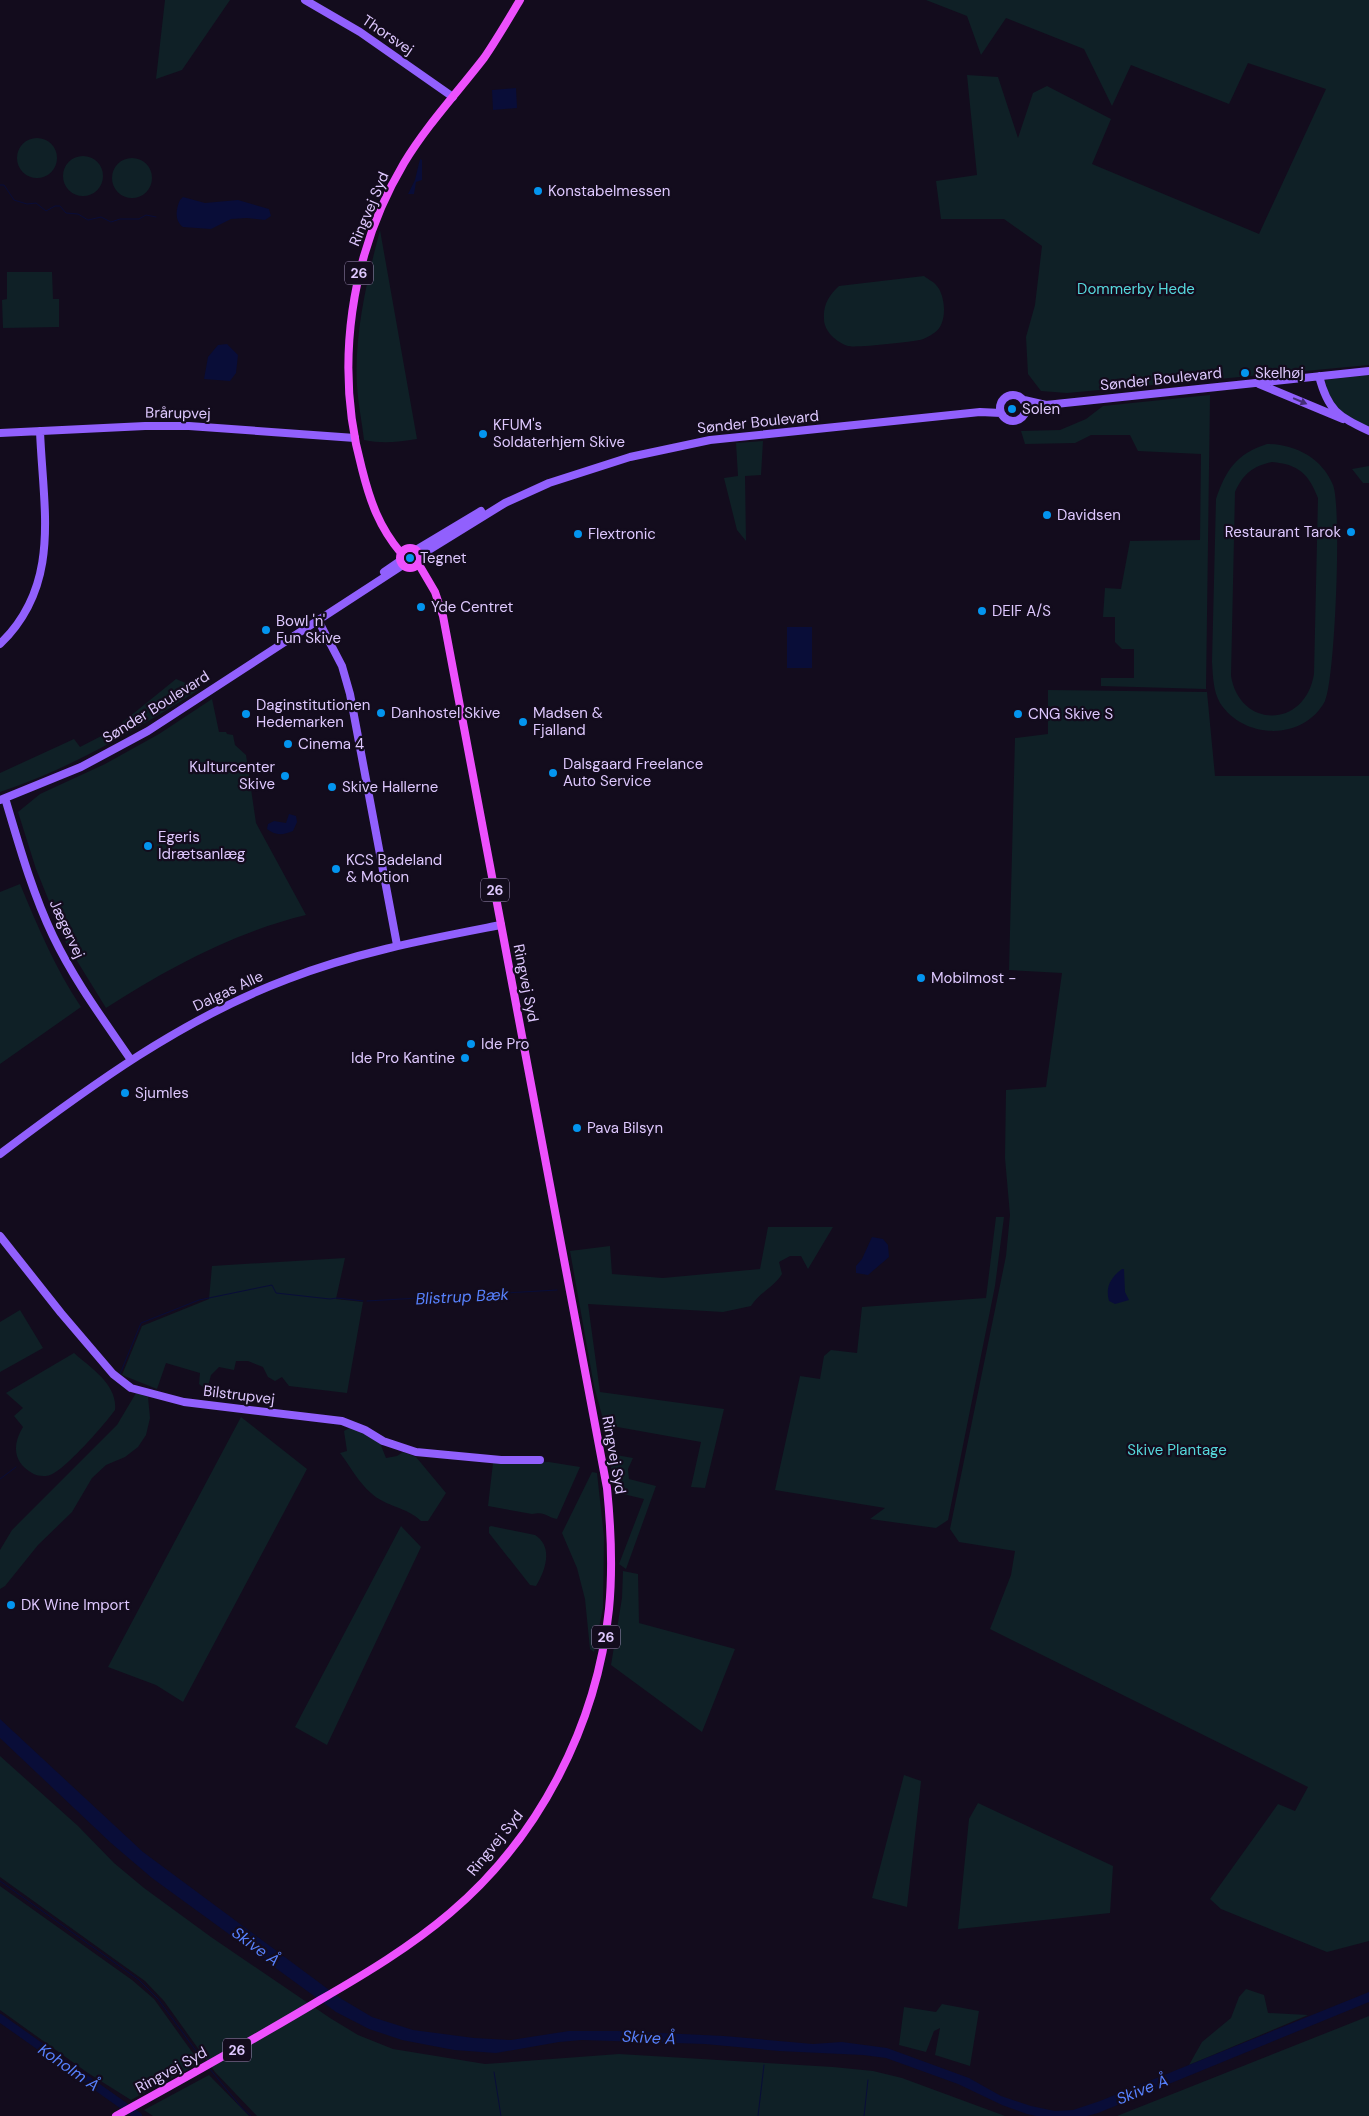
<svg xmlns="http://www.w3.org/2000/svg" width="1369" height="2116" viewBox="0 0 1369 2116" font-family="'DM Sans',sans-serif">
<rect width="100%" height="100%" fill="#130c1d"/>
<!-- green -->
<path fill="#0f2026" fill-rule="evenodd" d="M165,0H230L182,70L156,79Z
M926,0H1369V365L1067,393L1041,391L1028,374L1026,337L1035,305L1042,246L1004,219H941L936,181L977,175L967,75L998,77L1018,138L1033,93L1047,86L1111,119L1092,164L1259,234L1326,89L1248,63L1229,104L1131,65L1112,106L1084,49L1006,18L981,55L967,16Z
M17 158a20 20 0 1 1 40 0a20 20 0 1 1-40 0Z
M63 176a20 20 0 1 1 40 0a20 20 0 1 1-40 0Z
M112 178a20 20 0 1 1 40 0a20 20 0 1 1-40 0Z
M380,230L417,439C398,442 383,444 364,440C362,422 358,404 357,386C354,334 367,280 380,230Z
M7,272H52L53,299H59V327L3,328L2,300L7,299Z
M924,276C927,279 933,281 936,285C946,295 948,325 934,333C930,336 924,339 920,340C909,342 857,348 848,346C836,342 824,331 824,319C823,305 829,295 839,286Z
M1369,375V427C1345,416 1329,408 1325,380Z
M1210,395L1206,689L1101,686V678H1134V649H1122L1115,642V617H1103L1105,588L1121,589L1130,541L1200,540L1201,454L1138,451L1130,435H1091L1075,443L1025,444L1021,431L1060,430L1086,419L1103,406Z
M763,441L761,475L745,476L746,541L737,530L724,478L738,476L736,443Z
M1267,444C1295,444 1322,458 1333,485C1342,507 1335,681 1325,701C1304,741 1244,740 1220,703C1213,691 1213,676 1212,662L1216,499C1226,470 1236,454 1267,444ZM1272,462C1298,464 1309,474 1318,498L1314,674C1305,729 1240,729 1231,676L1235,492C1243,474 1253,466 1272,462Z
M1369,466V483H1363L1352,469Z
M176,679L200,689C134,731 74,767 0,792V773L74,739L80,747L113,730Z
M1048,690L1207,692L1215,776H1369V1941L1327,1952L1221,1909L1210,1899L1278,1804L1295,1811L1308,1787L990,1629L1011,1575L1015,1551L959,1542L950,1529L1006,1256L1010,1215L1005,1158L1006,1090L1046,1087L1062,973L1009,970L1015,738L1048,734Z
M212,699L219,732H226L227,734L233,735L235,745L246,755L256,823L306,915C235,932 168,968 106,1008L66,943L36,869L18,812L40,794L105,764L159,734Z
M20,884C38,927 55,968 81,1007L0,1064V892Z
M996,1217H1004L995,1286L948,1520L936,1528L870,1519L885,1508L775,1490L800,1376L820,1379L824,1356L831,1350L857,1353L862,1307L986,1298Z
M768,1227H833L808,1269L801,1256H790L779,1262L782,1274C774,1287 759,1293 751,1306L723,1312L588,1304L600,1392L724,1409L705,1488L691,1487L701,1442L612,1426L616,1455L633,1458L628,1469L629,1479L656,1486L626,1569L619,1564L644,1499L615,1492L604,1423L594,1386L570,1251L610,1246L612,1274L663,1278L760,1269Z
M345,1258L336,1299L363,1302L347,1393L289,1386L282,1377L275,1381L268,1377L263,1367L248,1361H236L234,1370L219,1367L211,1375L207,1390L199,1384L200,1373L166,1363L157,1389L122,1375L142,1326L209,1299L212,1266Z
M20,1310L43,1348L0,1372V1322Z
M74,1353C91,1368 118,1385 115,1410C106,1423 64,1471 50,1475C45,1477 36,1476 32,1473C13,1462 12,1445 23,1427L14,1416L23,1408L6,1393Z
M136,1393L148,1397L150,1418L146,1435L138,1447L125,1457L106,1465L92,1478L72,1512L38,1545L5,1586L0,1589V1550L12,1530L117,1425Z
M241,1417L307,1469L183,1702L156,1685L108,1667Z
M351,1427L380,1443L386,1458L397,1456L403,1452L416,1457L446,1493L428,1521H421C407,1507 386,1507 371,1493C359,1483 350,1466 340,1453L347,1451L344,1431Z
M549,1462L580,1467L557,1519C546,1517 546,1511 532,1514L488,1506L493,1463Z
M592,1472L597,1473L604,1537L603,1608L594,1652L590,1649L585,1599L577,1568L562,1533Z
M401,1526L421,1547L327,1745L295,1727Z
M491,1526L535,1535C554,1547 545,1571 536,1586L530,1585L489,1533V1527Z
M623,1571L638,1574L639,1623L735,1649L702,1732L611,1665L622,1598Z
M0,1756L78,1826L114,1863L144,1888L211,1937L330,2018L358,2035L393,2049L485,2064L619,2054L833,2067L873,2071L902,2078L1005,2116H257L215,2072L164,2001L145,1981L0,1877Z
M904,1775L921,1781L907,1907L872,1898Z
M978,1803L1113,1866L1110,1913L958,1929L969,1819Z
M0,1886L132,1980L154,1999L200,2063L131,2100L88,2073L0,2010Z
M1246,1989L1264,1995L1268,2013L1308,2015L1189,2065L1202,2042L1231,2018L1239,1997Z
M942,2004L979,2011L970,2066L935,2055L940,2028L934,2031L926,2052L899,2045L904,2007L936,2012Z
M1369,2016V2116H1117Z
M209,2075L249,2116H153L144,2110Z"/>
<!-- water -->
<path fill="#090d38" d="M516,88L517,108L493,110L492,90Z
M420,159L422,160V180L416,182L414,194H408L415,180Z
M183,197L205,203L238,200L269,209L271,216L265,220L247,218L231,219L211,229L183,227C174,220 176,209 180,200Z
M227,344L238,355L236,373L230,381L204,379L208,357L218,345Z
M787,627H812V668H787Z
M289,814L296,816L297,822L293,831C283,835 276,836 267,829L268,824L274,821L286,823Z
M872,1237L883,1239L888,1245L889,1257L868,1275L856,1273V1266L862,1259Z
M1122,1269H1124L1125,1292L1129,1300L1115,1304L1109,1301C1105,1287 1111,1277 1122,1269Z
M0,1719L143,1852L340,1998L372,2017L413,2030L474,2038L511,2040L569,2031H618L724,2036L813,2044L842,2042L887,2048L969,2078L1001,2096L1031,2106L1055,2111L1073,2110L1100,2101L1369,1992V2002L1098,2113L1087,2116H1036L1027,2114L1002,2105L958,2084L886,2058L863,2055L779,2051L705,2044L582,2040L559,2042L496,2053L454,2050L402,2040L369,2029L336,2012L152,1878L111,1843L0,1738Z"/>
<g fill="none" stroke-linecap="round" stroke-linejoin="round">
<!-- stream -->
<path stroke="#090d38" stroke-width="1" d="M0,185H4L14,200L27,204L36,203L46,211L55,206H60L66,213L78,214L88,220L101,217L111,222L120,219H139L146,215L156,217
M367,1301L557,1290
M120,1374L141,1323L199,1300L272,1285L276,1293L330,1299L337,1298L363,1301
M0,1479L16,1467
M0,1881L139,1980L158,1999L205,2063
M209,2068L241,2107L251,2116
M494,2072L501,2116
M758,2116L764,2065
M864,2116L868,2080"/>
<!-- river -->
<path stroke="#090d38" stroke-width="8" d="M0,2018L138,2116"/>
<!-- secondary -->
<path stroke="#9160fd" stroke-width="8" d="M305,0L360,32L453,97
M1319,376C1328,411 1338,416 1369,431
M1259,384L1343,419
M1000 408a13 13 0 1 1 26 0a13 13 0 1 1-26 0Z
M1024,400L1046,405L1369,371
M0,433L145,426H189L355,438
M416,550L481,511
M419,556L505,503L549,483L630,457L710,440L980,412L1001,413
M384,572L400,561
M318,620L342,666L350,694L397,945
M0,644C62,584 43,509 40,431
M5,798C19,845 32,892 53,936C74,980 103,1019 131,1060
M0,800L81,767L148,731L403,565
M0,1154C90,1086 182,1019 288,979C357,952 429,939 501,925
M0,1236L61,1313L113,1374L131,1388L184,1402L342,1421L365,1430L383,1441L416,1452L501,1460H540"/>
<!-- primary -->
<path stroke="#ed50fd" stroke-width="8" d="M400 558a10 10 0 1 1 20 0a10 10 0 1 1-20 0Z
M401,553C379,527 370,501 362,469C334,367 350,254 404,163C427,125 457,93 484,58C497,39 508,20 520,0
M116,2116C185,2078 253,2040 320,2000C365,1974 410,1947 450,1913C539,1838 597,1725 609,1609C613,1568 611,1528 607,1488L443,616L435,592L418,563"/>
</g>
<!-- one-way arrows -->
<defs><path id="oneway-solid" d="M-6-.8H1V-3.2L6.5 0L1 3.2V.8H-6Z" transform="scale(1.25)"/></defs>
<use fill="#452e77" href="#oneway-solid" transform="translate(1300 401) rotate(23)"/>
<!-- markers -->
<g fill="#0395ef" stroke="#130c1d" stroke-width="2">
<circle cx="538" cy="191" r="5"/>
<circle cx="1245" cy="373" r="5"/>
<circle cx="1012" cy="409" r="5"/>
<circle cx="483" cy="434" r="5"/>
<circle cx="1047" cy="515" r="5"/>
<circle cx="1351" cy="532" r="5"/>
<circle cx="578" cy="534" r="5"/>
<circle cx="410" cy="558" r="5"/>
<circle cx="421" cy="607" r="5"/>
<circle cx="982" cy="611" r="5"/>
<circle cx="266" cy="630" r="5"/>
<circle cx="381" cy="713" r="5"/>
<circle cx="246" cy="714" r="5"/>
<circle cx="1018" cy="714" r="5"/>
<circle cx="523" cy="722" r="5"/>
<circle cx="288" cy="744" r="5"/>
<circle cx="553" cy="773" r="5"/>
<circle cx="285" cy="776" r="5"/>
<circle cx="332" cy="787" r="5"/>
<circle cx="148" cy="846" r="5"/>
<circle cx="336" cy="869" r="5"/>
<circle cx="921" cy="978" r="5"/>
<circle cx="471" cy="1044" r="5"/>
<circle cx="465" cy="1058" r="5"/>
<circle cx="125" cy="1093" r="5"/>
<circle cx="577" cy="1128" r="5"/>
<circle cx="11" cy="1605" r="5"/>
</g>
<g text-anchor="middle" stroke-width="4.5" stroke-linejoin="round" paint-order="stroke">
<!-- shield labels -->
<g fill="#130c1d" stroke="#a190ba" stroke-width="1">
<rect x="345" y="261.5" width="28" height="23" rx="4"/>
<rect x="481" y="878.5" width="28" height="23" rx="4"/>
<rect x="592" y="1625.5" width="28" height="23" rx="4"/>
<rect x="223" y="2038.5" width="28" height="23" rx="4"/>
</g>
<g font-size="14" font-weight="bold" fill="#dec8fe">
<text x="359" y="278">26</text>
<text x="495" y="895">26</text>
<text x="606" y="1642">26</text>
<text x="237" y="2055">26</text>
</g>
<!-- street labels -->
<g font-size="15" fill="#dec8fe" stroke="#130c1d">
<text transform="translate(388 35) rotate(34)" y="5">Thorsvej</text>
<text transform="translate(369 209) rotate(-67)" y="5">Ringvej Syd</text>
<text transform="translate(1161 379) rotate(-6)" y="5">Sønder Boulevard</text>
<text transform="translate(178 413) rotate(1)" y="5">Brårupvej</text>
<text transform="translate(758 422) rotate(-6)" y="5">Sønder Boulevard</text>
<text transform="translate(156 707) rotate(-32)" y="5">Sønder Boulevard</text>
<text transform="translate(67 929) rotate(65)" y="5">Jægervej</text>
<text transform="translate(526 983) rotate(79)" y="5">Ringvej Syd</text>
<text transform="translate(228 991) rotate(-25)" y="5">Dalgas Alle</text>
<text transform="translate(239 1395) rotate(7)" y="5">Bilstrupvej</text>
<text transform="translate(614 1455) rotate(80)" y="5">Ringvej Syd</text>
<text transform="translate(495 1843) rotate(-51)" y="5">Ringvej Syd</text>
<text transform="translate(171 2070) rotate(-29)" y="5">Ringvej Syd</text>
</g>
<!-- poi labels -->
<g font-size="15" fill="#dec8fe" stroke="#130c1d" text-anchor="start">
<text x="548" y="196">Konstabelmessen</text>
<text x="1255" y="378">Skelhøj</text>
<text x="1022" y="414">Solen</text>
<text x="493" y="430">KFUM's<tspan x="493" dy="17">Soldaterhjem Skive</tspan></text>
<text x="1057" y="520">Davidsen</text>
<text x="1341" y="537" text-anchor="end">Restaurant Tarok</text>
<text x="588" y="539">Flextronic</text>
<text x="420" y="563">Tegnet</text>
<text x="431" y="612">Yde Centret</text>
<text x="992" y="616">DEIF A/S</text>
<text x="276" y="626">Bowl 'n'<tspan x="276" dy="17">Fun Skive</tspan></text>
<text x="256" y="710">Daginstitutionen<tspan x="256" dy="17">Hedemarken</tspan></text>
<text x="391" y="718">Danhostel Skive</text>
<text x="533" y="718">Madsen &amp;<tspan x="533" dy="17">Fjalland</tspan></text>
<text x="1028" y="719">CNG Skive S</text>
<text x="298" y="749">Cinema 4</text>
<text x="563" y="769">Dalsgaard Freelance<tspan x="563" dy="17">Auto Service</tspan></text>
<text x="275" y="772" text-anchor="end">Kulturcenter<tspan x="275" dy="17">Skive</tspan></text>
<text x="342" y="792">Skive Hallerne</text>
<text x="158" y="842">Egeris<tspan x="158" dy="17">Idrætsanlæg</tspan></text>
<text x="346" y="865">KCS Badeland<tspan x="346" dy="17">&amp; Motion</tspan></text>
<text x="931" y="983">Mobilmost -</text>
<text x="481" y="1049">Ide Pro</text>
<text x="455" y="1063" text-anchor="end">Ide Pro Kantine</text>
<text x="135" y="1098">Sjumles</text>
<text x="587" y="1133">Pava Bilsyn</text>
<text x="21" y="1610">DK Wine Import</text>
</g>
<!-- park labels -->
<g font-size="15" fill="#56d8dc" stroke="#130c1d">
<text x="1136" y="294">Dommerby Hede</text>
<text x="1177" y="1455">Skive Plantage</text>
</g>
<!-- water labels -->
<g font-size="16" font-style="italic" fill="#5781fd" stroke="#130c1d">
<text transform="translate(462 1296) rotate(-3)" y="6">Blistrup Bæk</text>
<text transform="translate(256 1946) rotate(36)" y="6">Skive Å</text>
<text transform="translate(649 2037) rotate(3)" y="6">Skive Å</text>
<text transform="translate(69 2067) rotate(35)" y="6">Koholm Å</text>
<text transform="translate(1142 2089) rotate(-22)" y="6">Skive Å</text>
</g>
</g>
</svg>
